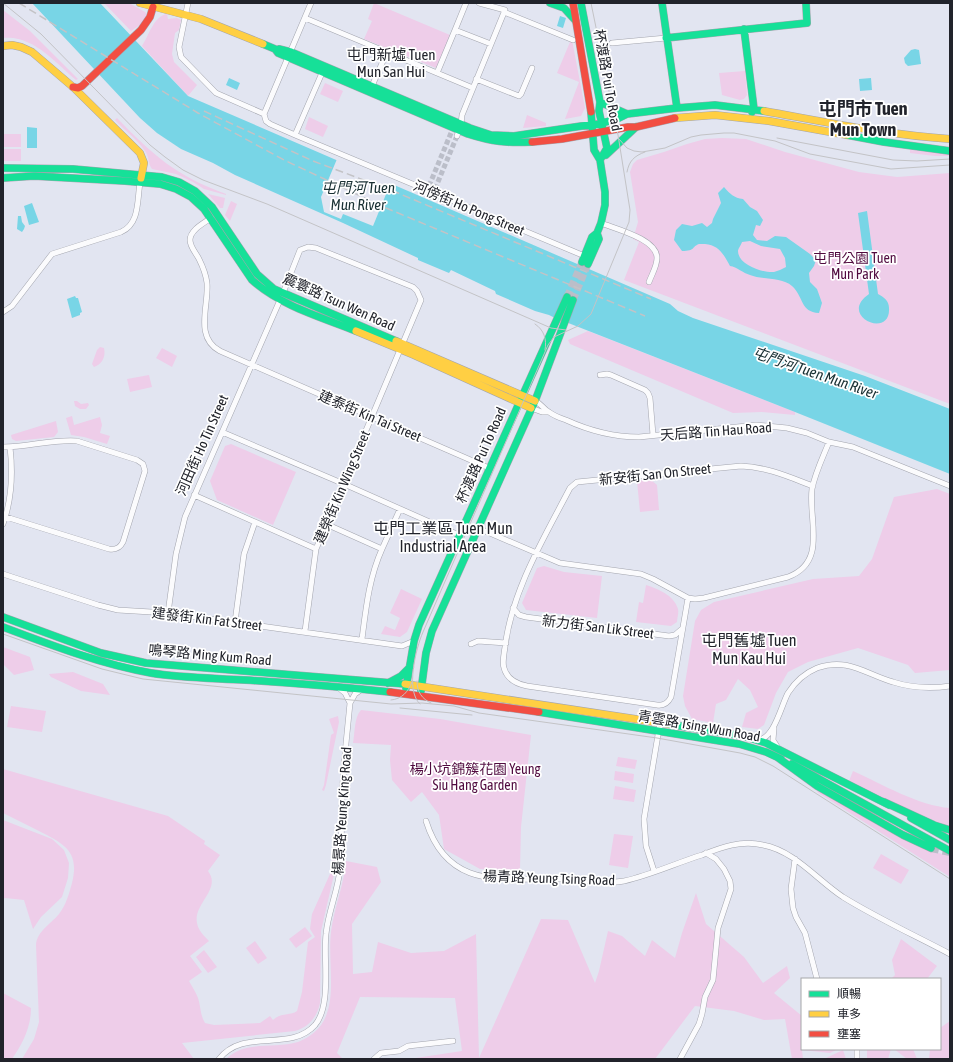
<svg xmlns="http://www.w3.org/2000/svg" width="953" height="1062" viewBox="0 0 953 1062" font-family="'Asap Condensed','Noto Sans TC',sans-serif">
<rect width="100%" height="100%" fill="#e2e5f1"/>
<!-- green -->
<path fill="#eecde9" d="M104,3H129L145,12L147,15L143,23L131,31Z
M374,3L450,35L436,68L364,39L372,21L368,19Z
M3,10L30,31L78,79L76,80C56,63 32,34 3,38Z
M167,14L168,19L177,18L181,20L179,30L175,33L172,54L174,62L197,85L188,96L142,46C149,35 154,16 167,14Z
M572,40L585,108L581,116L565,119L579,82L557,73L570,42Z
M745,71L747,95L744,99L740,100L722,95L719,73Z
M325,83L343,91L338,102L320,94Z
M527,115L546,123V126L523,128Z
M309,117L328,126L323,137L305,129Z
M117,118C153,155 176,176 226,194V195L204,189L193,182L176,174L152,169C148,164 149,156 145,151C137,139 124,130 115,120Z
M3,134H21V147H3Z
M722,138L746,139L785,152L859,172L897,177L950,173V404L624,280L639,242L633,239L638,222L630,172L633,164L637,160L664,152L687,144L705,139Z
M3,149H21V161H3Z
M910,150L950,154V156H935L910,153Z
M208,194L225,198L223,208H220Z
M231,201L237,204L230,221L225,215Z
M588,331L795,412V415L762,412L733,413L570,344L568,340Z
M100,347L104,348C106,357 102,364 94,367L92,364L97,350Z
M162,348L177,356L172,367L156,358Z
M149,375L152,387L130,392L127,379Z
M74,401H77L81,404L88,403L89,405L86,409H80L75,406Z
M72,416L74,425L100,417L102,425L100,433L110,436L107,444L84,437L71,435L66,418Z
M56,421L58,432L54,437L16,441L12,439L11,435Z
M231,444L296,472L273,525L217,500L210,481L225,446Z
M650,479L657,485L659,510L640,512L637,481Z
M937,489L950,494V670L915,673L908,665L858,648L808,662L788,672L776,693L764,725L758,729L742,727L746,713L758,707L750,690L738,679L726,700L716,704L713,723L692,719L685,706L683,696L695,621L701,610L714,602L813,579L859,576L872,559L894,497Z
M544,566L564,572L602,576L597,618L526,610L522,603L537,568Z
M646,585C658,589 674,595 678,609C679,613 677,618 677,622L671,626L636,622L639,602L643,603Z
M401,589L422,599L407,632L400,637L381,634L385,626L395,630L400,618L390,613Z
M3,647L30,657L34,670L14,675L3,664Z
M73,672L103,684L110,695L81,691L51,677L49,674Z
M11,706L46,711L42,732L7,727Z
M361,710L440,719L531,735L521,827L520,870L480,869L444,849L439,815L422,792L411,802L392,780L390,760L391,745L353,743C355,733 354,717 361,710Z
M338,716L339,722L326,785L324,791L322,790L324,785L331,735L334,733L329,719Z
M618,757L637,760L635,769L616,766Z
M3,769L168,816L205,841L204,844L220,855L208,871C222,889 193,904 197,923C198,930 204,936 209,941L190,956L202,972L189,981C192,987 196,992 198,998C201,1007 200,1015 205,1023L214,1025L260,1023L270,1016L273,1020C282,1012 290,1016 297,1011L302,992L308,942L315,937L310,929L312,914L330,874L337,832L335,870L321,931L320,1003C317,1017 309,1027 295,1031L182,1043L194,1059H22L34,1039L39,1022L36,945C37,931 51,924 59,914C66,905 69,894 72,883C80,851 64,844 39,831C27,825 15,819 3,813Z
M615,771L634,774L633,783L614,780Z
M853,771C882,784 919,806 950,808V827L885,799L849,781Z
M615,786L636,790L634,802L613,799Z
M819,790L931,851L950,856V877L817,792Z
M3,820L52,839L64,850L69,863L68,878L62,897L41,917L33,929L24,900L5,898L3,899Z
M614,834L633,836L628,868L609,865Z
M881,854L909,870L901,884L873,868Z
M346,861L377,867L381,882L352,924L353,974L372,972L378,942L411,953L444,951L476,934L479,1058L541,919L568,920L595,983L599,971L608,931L622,936L645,956L652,940L675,958L682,933L696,893L706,924L744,957L763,983L787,966L790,978L774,993L802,1016V1049H838L830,1053L802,1050L803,1059H792L785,1019L764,1020L734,1011L695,1006L655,1059H409L462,1051L455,998L360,997L337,1053L343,1059H226C245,1040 274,1049 298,1042C311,1037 323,1027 327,1013C335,992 328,956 331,932C334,908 344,885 346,861Z
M305,927L312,936L296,948L289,939Z
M901,939L937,966L927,979H891L895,975L892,960Z
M255,941L267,958L258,964L246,948Z
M204,950L217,967L208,973L196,957Z
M3,993L31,1008C31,1027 23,1043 12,1059H3Z
M950,1021V1059H930L929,1058L930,1049H940V1028Z
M867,1049H891L888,1059H867Z
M894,1049H913L917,1059H907Z
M843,1050L846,1059H824Z"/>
<!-- water -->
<path fill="#78d5e6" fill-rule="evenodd" d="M32,3H100L188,96L670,304L678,311L693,318L865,376L950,409V474L795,412L553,317L549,315L535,311L496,294L495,291L451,270L449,273L418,260V258L343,223L235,175L213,163L181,149L157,133L140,118Z
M560,16L566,18L563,28L557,26Z
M915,49L919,50L921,64L908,66L905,63L904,58L911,50Z
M229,78L240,83L237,90L226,85Z
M871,78L872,90L860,91L859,79Z
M27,127L37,128V148H27Z
M724,187C730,194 734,198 743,199L750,207L757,211L763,220L760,226L756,225L753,235L757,240L767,241L775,236L786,237L810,254L816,260L814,266L809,273L810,282L817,289L822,303L819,313C800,312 804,297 792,286C782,277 762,280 750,275C743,273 737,267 730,266C724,255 719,245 705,244C703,244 701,244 699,244C691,247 696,251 682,251L674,240L676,230L682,224L692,226L702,223L707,227L712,223L713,219L721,203L718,193ZM750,241L761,246L780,249L785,258L786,267C782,269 778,271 774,272C763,273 738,265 738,251C738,249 741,245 742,242Z
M32,203L39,222L29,225L24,206Z
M867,211L878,294C884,297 889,301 889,308C891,340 837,316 869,294L858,213Z
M18,216H21L22,222L25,226L24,229L22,232L17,229Z
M75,296L76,298H78L82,312L80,313V315L72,318L67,299Z"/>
<!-- pier -->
<path fill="#e2e5f1" d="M337,159L391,182L373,226L343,214L341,219L324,212L321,197Z"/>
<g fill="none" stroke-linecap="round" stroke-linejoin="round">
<!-- street-tunnel -->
<path stroke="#bbbec9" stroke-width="5" stroke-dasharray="5 2.5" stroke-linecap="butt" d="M429,186L451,133
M435,189L457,136"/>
<!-- secondary-tunnel -->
<path stroke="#bbbec9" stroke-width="7" stroke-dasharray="7 3.5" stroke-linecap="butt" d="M567,297L582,262
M573,300L588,264"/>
<!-- primary-tunnel -->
<path stroke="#bbbec9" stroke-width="8" stroke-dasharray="8 4" stroke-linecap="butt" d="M931,848L950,852"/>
<defs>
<path id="street" d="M188,3L179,47L181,57L216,93L264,114
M311,3L264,114L266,121L270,124L295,135L587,257
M466,3L455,30L491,44
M504,12L573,40
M305,18L473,88
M612,43L666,38
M437,73L455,30
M476,79L519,96L521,94L532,68
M372,86L383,61
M295,135L322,73
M457,136L461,124L462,115L505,10L479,3
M211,218C204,223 190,230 190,240C190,247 196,253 199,259C203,267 206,275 207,283C209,306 194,337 220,351L489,468
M601,223C616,229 657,239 657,258C657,266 652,274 649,282
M283,293L300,250L308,247L316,248L413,287L417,291L421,300L316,549L305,631
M3,312L12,306L52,254L121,232C140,224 137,200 140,183
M600,375L607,374L611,375L645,390L648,393L650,398L653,435
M535,401C542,404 543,409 549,412C554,416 560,418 566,420C590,431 612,437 639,437L756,425L787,428L807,433L829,442L853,447L950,486
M531,408L542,412H548
M222,432L344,484L459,535
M3,447C28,447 53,439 77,441L137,460L143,464L145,471L123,542C120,548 115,550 109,549L6,517
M194,495L316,549
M3,524C12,499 13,473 10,447
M326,524L382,549C369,578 366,608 362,639
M478,528L560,563L641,574L653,579L688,598L695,599L704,598L788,577C828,562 808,520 812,489C815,473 823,457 829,442
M382,549L400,509
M3,574L98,605L118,610L168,613L402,646L414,641
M688,598L671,697C668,703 664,706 657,705L527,686C517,684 507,679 504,668C502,662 504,654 505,647C512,590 544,538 570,488L577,482L741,466C767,467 789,477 813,486
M513,608L519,615L526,617L669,636L675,635L682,629
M168,613L176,554L185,517L280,300
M235,622L244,554L255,522
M471,644L478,641L506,643
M350,703L355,694L362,689
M774,728L773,740L778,748
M758,740C774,739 781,706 788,693C795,682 805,673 817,668C848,657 865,674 893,682C912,688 930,689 950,686
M426,821C448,891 503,878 561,879C582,879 604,885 624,881C651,875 676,863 702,855C722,847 741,840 763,845C795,851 817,880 843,897C877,918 914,935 950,954
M795,859L791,889L793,908L796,917L805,933L817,979
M654,871L646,846L644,819L660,723
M857,1049V1059
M219,1059C244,1027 290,1053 315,1025C332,1005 323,959 326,934C328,912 338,891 340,869C342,846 341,822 342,799C343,767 347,735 350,703L345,693L339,688
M374,1059L381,1053L399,1051L408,1046L453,1041
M680,1059L699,1024L702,1014L705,997L713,980L718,928L731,889L730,881L724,869L716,859L706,853"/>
<path id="fast" d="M550,3L564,8L575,20
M581,3L600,102L599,111L607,148L600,160
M662,3L677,108
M744,29L754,109L752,112
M666,38L807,23L806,3
M263,44L275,49L278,53L468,134C493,142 505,143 532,142
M279,49L291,52L470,128L491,135L514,136L602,123L617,119L627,114L677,108L715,105L764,111
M600,102L627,114
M847,135L884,142L950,151
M606,155L636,127
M3,168L73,169L162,177L179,182L195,191L212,207L257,274L274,289L396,341
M3,178L34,176L125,181L160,184L176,189L191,197L204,209L252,280C281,306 321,317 356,331
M582,262L592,237L597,233L601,223L605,205V192L600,160L594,150L591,112
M588,264L599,239L597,233
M3,617L101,653L146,663L405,684
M3,627C51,645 100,664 151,673C182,678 213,678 245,680C293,683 341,687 390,692
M388,683L401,676L410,667
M406,688L414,641L419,625L567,297
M421,691L426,653L432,631L535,401L573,300
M539,712L739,744L766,752L781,759
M668,724L743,736L766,743L889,805
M777,757L817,786L903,835L931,848
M792,764L950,851
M884,802L934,825L950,830
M911,818L950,840"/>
<path id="slow" d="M140,3L201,19L263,44
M3,46L12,45L21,47L32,52L73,87L140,153L144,163L141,178
M764,111C826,122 888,135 950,139
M675,118L715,115L769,121L847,135
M356,331L414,355L531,408
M396,341L535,401
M405,684L668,724"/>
<path id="jam" d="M573,3L591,112
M73,87L78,88L82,86L141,30L150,17L153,7
M532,142L562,139L628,127H636L675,118
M390,692L539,712"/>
</defs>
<!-- street casing -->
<use href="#street" stroke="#a3a5ae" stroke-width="6"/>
<!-- fast casing -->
<use href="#fast" stroke="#a3a5ae" stroke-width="8"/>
<!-- slow casing -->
<use href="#slow" stroke="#a3a5ae" stroke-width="8"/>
<!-- jam casing -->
<use href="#jam" stroke="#a3a5ae" stroke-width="8"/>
<!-- street -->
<use href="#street" stroke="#fbfbfd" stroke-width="5"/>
<!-- fast -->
<use href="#fast" stroke="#16e098" stroke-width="7"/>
<!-- slow -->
<use href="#slow" stroke="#ffcf43" stroke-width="7"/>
<!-- jam -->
<use href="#jam" stroke="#f24e42" stroke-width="7"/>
<!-- tram -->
<path stroke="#c3c3c6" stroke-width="1" d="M3,3L41,34L150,145L165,157L183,170L203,180L267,204L551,328L566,330
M777,138L893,160L917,161L950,159
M619,139L627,148L634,151L642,152L665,148L691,137L701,135L724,133H734L775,141L810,154L891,169L950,165
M627,172C629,161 634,156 645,152
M535,324C544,330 547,339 545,350
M3,634L102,669L143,679L391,704L422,703L454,706L479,713L657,738L740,753L755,757L773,766L950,879
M417,681C417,692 422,699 431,703
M391,700C402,699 408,692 412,682
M420,704C405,691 416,648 423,632L548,345L554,337L578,326L591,314L629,222L630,210L618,135L591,3
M400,708L472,715"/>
<!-- rail -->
<path stroke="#c3c3c6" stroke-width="1.5" stroke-dasharray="8 4" stroke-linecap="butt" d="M19,3L198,113L284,160L386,208L645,316
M204,111L313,161L393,191L651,299"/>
</g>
<g text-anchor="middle" stroke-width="3.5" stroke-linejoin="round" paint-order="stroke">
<!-- street labels -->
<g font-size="14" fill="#21232b" stroke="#fff">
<text transform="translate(608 80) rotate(80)" y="5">杯渡路 Pui To Road</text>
<text transform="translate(469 208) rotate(23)" y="5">河傍街 Ho Pong Street</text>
<text transform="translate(339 302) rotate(24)" y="5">震寰路 Tsun Wen Road</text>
<text transform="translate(370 416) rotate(23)" y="5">建泰街 Kin Tai Street</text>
<text transform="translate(716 431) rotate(-4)" y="5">天后路 Tin Hau Road</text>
<text transform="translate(202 445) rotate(-66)" y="5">河田街 Ho Tin Street</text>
<text transform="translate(481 455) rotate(-66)" y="5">杯渡路 Pui To Road</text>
<text transform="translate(655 474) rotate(-6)" y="5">新安街 San On Street</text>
<text transform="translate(342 487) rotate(-67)" y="5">建榮街 Kin Wing Street</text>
<text transform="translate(207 619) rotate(7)" y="5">建發街 Kin Fat Street</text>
<text transform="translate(598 627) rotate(7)" y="5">新力街 San Lik Street</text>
<text transform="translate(210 655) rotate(5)" y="5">鳴琴路 Ming Kum Road</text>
<text transform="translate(699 726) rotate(10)" y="5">青雲路 Tsing Wun Road</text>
<text transform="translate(342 811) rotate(-86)" y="5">楊景路 Yeung King Road</text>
<text transform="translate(549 878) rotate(2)" y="5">楊青路 Yeung Tsing Road</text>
</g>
<!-- park labels -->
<g font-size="14" fill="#500a3f" stroke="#fff">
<text x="855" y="263">屯門公園 Tuen<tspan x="855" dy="16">Mun Park</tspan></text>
<text x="475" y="774">楊小坑錦簇花園 Yeung<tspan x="475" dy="16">Siu Hang Garden</tspan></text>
</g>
<!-- neighbourhood labels -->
<g font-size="15" fill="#21232b" stroke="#fff">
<text x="391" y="60">屯門新墟 Tuen<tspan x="391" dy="17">Mun San Hui</tspan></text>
</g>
<!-- water labels -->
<g font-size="15" font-style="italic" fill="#193033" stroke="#fff">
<text x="358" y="193">屯門河 Tuen<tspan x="358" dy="17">Mun River</tspan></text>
<text transform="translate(815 373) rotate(19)" y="5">屯門河 Tuen Mun River</text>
</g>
<!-- quarter labels -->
<g font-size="16" fill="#21232b" stroke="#fff">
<text x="443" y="534">屯門工業區 Tuen Mun<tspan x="443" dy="18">Industrial Area</tspan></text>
<text x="749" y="646">屯門舊墟 Tuen<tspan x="749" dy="18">Mun Kau Hui</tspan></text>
</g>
<!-- district labels -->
<g font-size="18" font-weight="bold" fill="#21232b" stroke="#fff">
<text x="863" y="115">屯門市 Tuen<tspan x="863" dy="21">Mun Town</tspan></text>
</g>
</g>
<!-- border -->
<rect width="953" height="1062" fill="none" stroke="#21232b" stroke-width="8"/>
<!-- legend -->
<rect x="801" y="978" width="140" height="72" fill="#ffffff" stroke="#a6a7aa"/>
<rect x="809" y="991" width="20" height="6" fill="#16e098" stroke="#a6a7aa"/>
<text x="837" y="998" font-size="12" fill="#21232b">順暢</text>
<rect x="809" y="1011" width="20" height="6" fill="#ffcf43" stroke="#a6a7aa"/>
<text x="837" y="1018" font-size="12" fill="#21232b">車多</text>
<rect x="809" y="1031" width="20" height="6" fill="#f24e42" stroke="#a6a7aa"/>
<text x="837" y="1038" font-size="12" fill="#21232b">壅塞</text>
</svg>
